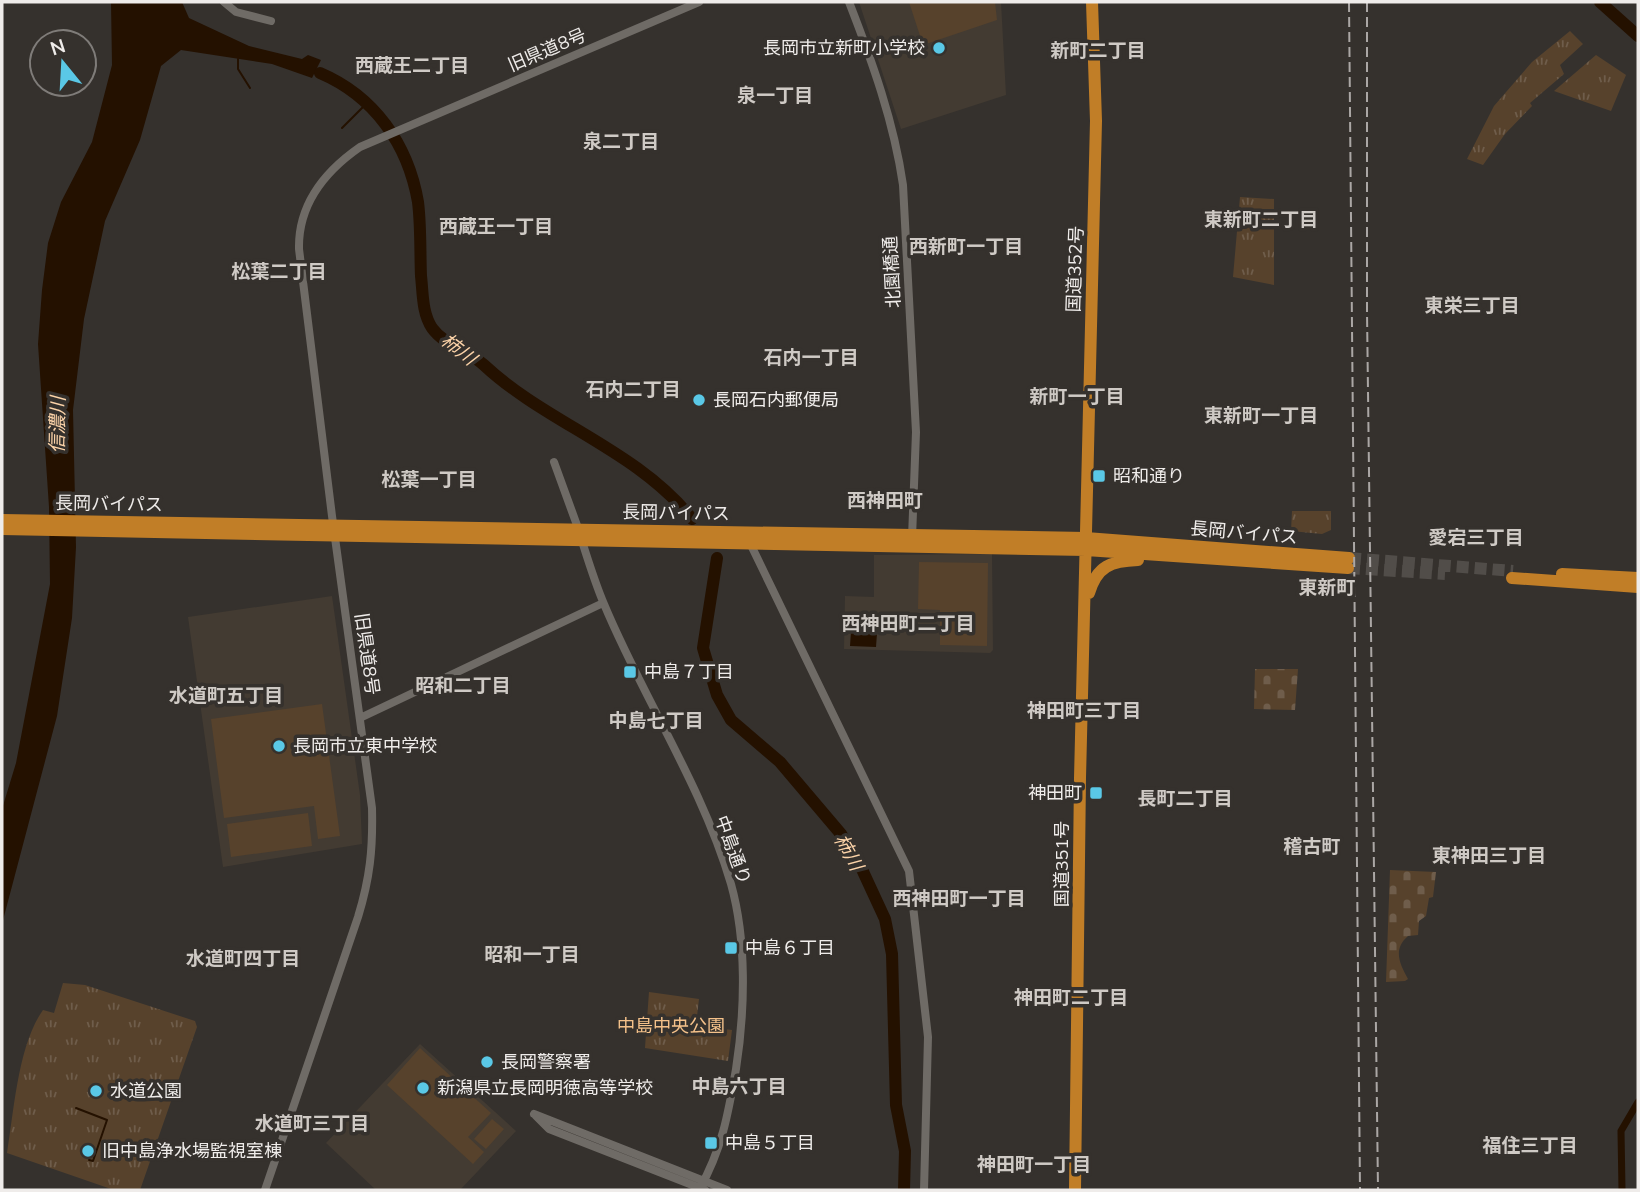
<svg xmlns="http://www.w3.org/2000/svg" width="1640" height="1192" viewBox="0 0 1640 1192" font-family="Mulish,'Noto Sans JP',sans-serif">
<defs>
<pattern id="cemetery-stones" width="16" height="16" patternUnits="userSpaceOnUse" patternTransform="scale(1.75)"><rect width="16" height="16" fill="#57422c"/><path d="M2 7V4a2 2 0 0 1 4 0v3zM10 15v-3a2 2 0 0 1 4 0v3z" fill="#6f5d4b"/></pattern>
<pattern id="park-tufts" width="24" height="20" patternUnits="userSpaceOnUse" patternTransform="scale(1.75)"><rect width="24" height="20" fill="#57422c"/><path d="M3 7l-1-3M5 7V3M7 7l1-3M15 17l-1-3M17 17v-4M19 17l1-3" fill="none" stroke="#6f5d4b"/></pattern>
</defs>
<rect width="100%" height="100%" fill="#35312d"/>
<!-- built -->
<path fill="#433b32" d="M859,2H1001L1006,95L901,129Z
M992,554L993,650L990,653L844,649L845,596L874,597V555Z
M332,596L360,795L362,844L223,867L188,617Z
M420,1044L516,1131L460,1190H376L326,1143Z"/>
<!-- cemetery -->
<path fill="url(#cemetery-stones)" d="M1255,669H1298L1295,710L1254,709Z
M1390,870L1436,872L1433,897L1429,898L1426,916L1419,921L1418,935L1408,936C1393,949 1399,963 1408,979L1405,981L1386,982Z"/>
<!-- park -->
<path fill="url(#park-tufts)" d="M1570,31L1583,44L1560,65L1564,74L1530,103L1532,106L1505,134L1483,165L1467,159L1494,106L1532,62Z
M1596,55L1626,75L1611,111L1554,91Z
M1240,197L1274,199V285L1233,277Z
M1292,511H1331V530L1322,534L1291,531Z
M63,983L85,985L195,1021L197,1027L140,1190H114L7,1153C14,1111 18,1045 43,1010L54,1013Z
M649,992L699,999L696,1025L732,1030L728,1061L645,1048Z"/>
<!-- garden -->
<path fill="#57422c" d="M909,2H995L997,20L923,45Z
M919,562L988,563L987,646L940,645V610L918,609Z
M322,704L340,836L318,839L314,806L224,818L211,719Z
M308,813L312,846L231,857L227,824Z
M420,1048L491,1113L468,1137L484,1152L473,1164L387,1085Z
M492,1119L504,1129L486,1149L474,1139Z"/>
<!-- water -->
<path fill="#241100" d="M111,2H182L189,18L249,46L302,59L308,55L321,60L312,78L272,64L181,50L161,66L140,140L105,221L84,319L73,410L76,547L72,618L57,716L2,924V809L16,763L50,584L49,507L38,344L42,290L48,243L61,202L92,142L112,65Z
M871,631L877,633L876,647L850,646L851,632Z"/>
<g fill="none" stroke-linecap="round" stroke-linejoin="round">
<!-- stream -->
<path stroke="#241100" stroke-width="2" d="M238,59V69L250,88
M342,128L367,103
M76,1108L107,1120L93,1161L89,1160"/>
<!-- canal -->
<path stroke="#241100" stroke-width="7" d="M1622,1190L1621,1131L1638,1102"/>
<!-- river -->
<path stroke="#241100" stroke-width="12" d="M1600,2L1638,36
M320,73C374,96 408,144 418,202C421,226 420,252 421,276C423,293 422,313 432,328C445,346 468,350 484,365C546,423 637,450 692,519
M717,558L703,648L717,695L731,720L780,762L841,834L860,865L885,919L892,954L896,1105L905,1151L904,1190"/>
<!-- highway-tunnel -->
<path stroke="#514d49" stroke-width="12" stroke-dasharray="12 6" stroke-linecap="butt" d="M1349,558L1513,571
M1348,568L1445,574"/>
<!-- minor -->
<path stroke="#6f6b66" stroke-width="8" d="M224,2L236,12L271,21
M849,2C872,61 894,122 903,185L916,432L912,538
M554,462L578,528
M581,538C588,560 595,583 604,604C643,698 702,785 731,884C747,941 745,1011 736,1069C728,1115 722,1149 699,1190
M749,541L909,871L928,1037L924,1190
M360,718L603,603
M534,1114L727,1190
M536,1116L549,1129L705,1190
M265,1190L358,917C370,878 373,849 372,808L332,516L299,249C298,204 324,172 360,147L699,2"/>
<!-- highway -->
<path stroke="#c17e27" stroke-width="12" d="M2,520L1086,538L1349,558
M2,529L1086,550L1348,568
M1562,574L1638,578
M1512,578L1638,587
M1089,593C1097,566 1111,561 1138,560
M1075,1190L1080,778L1096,121L1092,2"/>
<!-- rail -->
<path stroke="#aba7a5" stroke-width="2" stroke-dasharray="10 5" stroke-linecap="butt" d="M1349,2L1360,1190
M1367,2V312L1378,1190"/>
</g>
<!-- markers -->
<g fill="#5ac8e6" stroke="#35312d" stroke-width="2.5">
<circle cx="939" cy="48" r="7"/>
<circle cx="699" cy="400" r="7"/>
<rect x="1092" y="469" width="14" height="14" rx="3.5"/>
<rect x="623" y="665" width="14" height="14" rx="3.5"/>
<circle cx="279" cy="746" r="7"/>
<rect x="1089" y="786" width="14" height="14" rx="3.5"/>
<rect x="724" y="941" width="14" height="14" rx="3.5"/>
<circle cx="487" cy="1062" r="7"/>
<circle cx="423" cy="1088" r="7"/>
<circle cx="96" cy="1091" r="7"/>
<rect x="704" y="1136" width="14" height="14" rx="3.5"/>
<circle cx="88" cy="1151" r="7"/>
</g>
<g text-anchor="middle" stroke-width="7" stroke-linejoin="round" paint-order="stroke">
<!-- poi labels -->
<g font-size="18" fill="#efecea" stroke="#35312d" text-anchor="start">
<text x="925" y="54" text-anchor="end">長岡市立新町小学校</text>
<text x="713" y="406">長岡石内郵便局</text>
<text x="1113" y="482">昭和通り</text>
<text x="644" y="678">中島７丁目</text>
<text x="293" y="752">長岡市立東中学校</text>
<text x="1082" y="799" text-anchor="end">神田町</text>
<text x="745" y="954">中島６丁目</text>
<text x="501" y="1068">長岡警察署</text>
<text x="437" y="1094">新潟県立長岡明徳高等学校</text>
<text x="110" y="1097">水道公園</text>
<text x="725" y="1149">中島５丁目</text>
<text x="102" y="1157">旧中島浄水場監視室棟</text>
</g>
<!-- street labels -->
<g font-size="18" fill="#efecea" stroke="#35312d">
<text transform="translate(547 50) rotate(-23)" y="6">旧県道8号</text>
<text transform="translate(1075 269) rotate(-88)" y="6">国道352号</text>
<text transform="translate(892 272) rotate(-93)" y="6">北園橋通</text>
<text transform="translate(109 504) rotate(1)" y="6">長岡バイパス</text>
<text transform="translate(676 513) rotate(1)" y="6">長岡バイパス</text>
<text transform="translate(1244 533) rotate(5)" y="6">長岡バイパス</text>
<text transform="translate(367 654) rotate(82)" y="6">旧県道8号</text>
<text transform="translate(733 850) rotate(70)" y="6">中島通り</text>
<text transform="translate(1062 864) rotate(-90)" y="6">国道351号</text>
</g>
<!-- park labels -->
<g font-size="18" fill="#f4c18a" stroke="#35312d">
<text x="671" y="1032">中島中央公園</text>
</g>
<!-- neighbourhood labels -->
<g font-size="19" font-weight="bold" fill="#cfcac5" stroke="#35312d">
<text x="1098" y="57">新町二丁目</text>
<text x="412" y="72">西蔵王二丁目</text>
<text x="775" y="102">泉一丁目</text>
<text x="621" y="148">泉二丁目</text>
<text x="1261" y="226">東新町二丁目</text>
<text x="496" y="233">西蔵王一丁目</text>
<text x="966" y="253">西新町一丁目</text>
<text x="279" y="278">松葉二丁目</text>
<text x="1472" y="312">東栄三丁目</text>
<text x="811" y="364">石内一丁目</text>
<text x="633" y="396">石内二丁目</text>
<text x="1077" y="403">新町一丁目</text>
<text x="1261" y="422">東新町一丁目</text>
<text x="429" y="486">松葉一丁目</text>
<text x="885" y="507">西神田町</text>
<text x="1476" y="544">愛宕三丁目</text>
<text x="1327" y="594">東新町</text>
<text x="908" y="630">西神田町二丁目</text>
<text x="463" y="692">昭和二丁目</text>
<text x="226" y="702">水道町五丁目</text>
<text x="1084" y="717">神田町三丁目</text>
<text x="656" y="727">中島七丁目</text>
<text x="1185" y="805">長町二丁目</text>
<text x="1312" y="853">稽古町</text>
<text x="1489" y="862">東神田三丁目</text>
<text x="959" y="905">西神田町一丁目</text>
<text x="532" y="961">昭和一丁目</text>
<text x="243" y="965">水道町四丁目</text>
<text x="1071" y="1004">神田町二丁目</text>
<text x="739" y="1093">中島六丁目</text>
<text x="312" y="1130">水道町三丁目</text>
<text x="1530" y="1152">福住三丁目</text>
<text x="1034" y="1171">神田町一丁目</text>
</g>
<!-- water labels -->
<g font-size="19" font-style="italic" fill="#fdd4a9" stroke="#35312d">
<text transform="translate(459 349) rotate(38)" y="7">柿川</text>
<text transform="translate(57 425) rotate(-89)" y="7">信濃川</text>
<text transform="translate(849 852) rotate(61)" y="7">柿川</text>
</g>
</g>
<!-- border -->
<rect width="1640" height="1192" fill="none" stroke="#efecea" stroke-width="7"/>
<!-- north arrow -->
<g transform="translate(63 63) rotate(342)"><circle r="33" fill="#35312d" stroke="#7f7c79" stroke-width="2"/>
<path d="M0-5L12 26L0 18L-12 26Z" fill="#5ac8e6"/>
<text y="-10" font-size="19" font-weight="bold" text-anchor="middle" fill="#efecea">N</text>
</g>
</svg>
